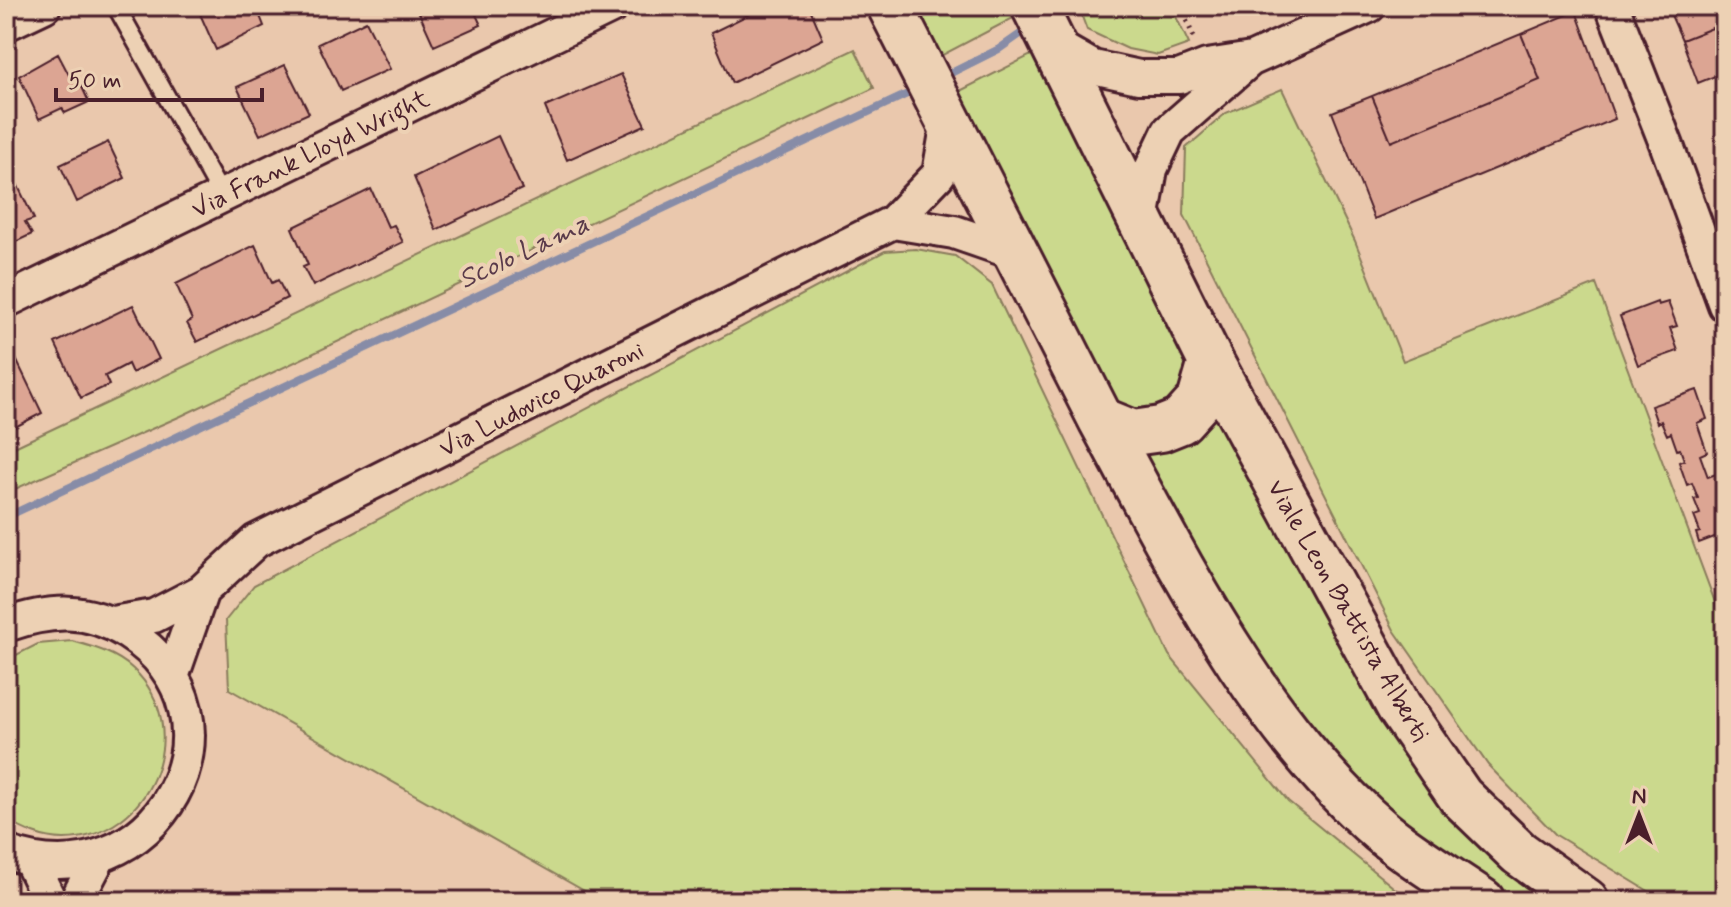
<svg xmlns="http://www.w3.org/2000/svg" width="1731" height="907" viewBox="0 0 1731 907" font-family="Mynerve,sans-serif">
<rect width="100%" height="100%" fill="#eac8ad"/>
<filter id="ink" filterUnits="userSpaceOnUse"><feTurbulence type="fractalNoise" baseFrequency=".0125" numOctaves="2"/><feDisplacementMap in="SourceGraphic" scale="16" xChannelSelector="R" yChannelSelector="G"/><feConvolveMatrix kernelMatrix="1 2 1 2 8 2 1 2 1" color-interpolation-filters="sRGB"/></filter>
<g filter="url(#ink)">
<!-- green -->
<path fill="#cbd98d" stroke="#8a7c5c" stroke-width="2" d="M909,6H1012L1017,16L935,59Z
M1078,6H1171L1189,44L1158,55L1128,49L1087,30Z
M855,49L874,88L181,416L6,493V451Z
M1037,52L1191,362V380L1167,412L1125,410L1109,397L954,94Z
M1282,89L1355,241L1403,361L1596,284L1725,629V900L1665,901L1556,835L1488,765L1394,630L1184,215L1186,148L1226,113Z
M916,249L955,256L992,285L1169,655L1288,801L1410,901H602L229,689L226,620L254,585L885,251Z
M1212,404L1492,857L1537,893L1530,901H1508L1425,848L1335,764L1243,637L1128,444Z
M72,641C94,647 116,653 133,669C197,729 150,838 64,839C42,839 24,830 6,820V660L38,644Z"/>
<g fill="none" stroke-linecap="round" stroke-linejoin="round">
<!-- stream -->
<path stroke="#878ca7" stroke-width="8" d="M941,78L999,49L1029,28
M6,517L918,89"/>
</g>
<!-- building -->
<path fill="#dca593" stroke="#4a1f2b" stroke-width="2" d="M204,6H256L264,26L216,50L200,14L206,11Z
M416,6H472L481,25L434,46Z
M766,6H809L823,39L732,83L711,33Z
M1667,6H1725V23L1682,40Z
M1576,11L1615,119L1374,219L1332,112L1372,96L1391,142L1540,80L1521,34Z
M366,21L390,69L341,91L318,44Z
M1725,23V72L1698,83L1682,40Z
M1521,34L1540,80L1391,142L1372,96Z
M58,54L69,75L75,72L89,102L65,113L62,108L39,119L19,76Z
M285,65L309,113L260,135L237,87Z
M621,74L645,125L567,160L545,107Z
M498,136L522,189L436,230L414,177Z
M108,142L125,178L77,202L60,165Z
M14,178L34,219L25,222L32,234L7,246L6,182Z
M371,189L388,227L394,225L403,242L313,286L303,267L308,265L292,228Z
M255,245L272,283L278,280L287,298L197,342L187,323L192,320L176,284Z
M1657,302L1658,305L1668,302L1677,326L1670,328L1678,351L1638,365L1620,316Z
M133,305L159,359L132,373L128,364L105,376L109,385L81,398L55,343Z
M16,359L42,413L15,427L11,418L6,421V364Z
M1697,390L1707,419L1697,423L1707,452L1700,455L1708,477L1716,474L1725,500V533L1699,543L1696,533L1700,532L1694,516L1700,514L1694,499L1698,498L1692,483L1687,485L1679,462L1684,460L1680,449L1677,450L1671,433L1667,435L1661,421L1657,423L1651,406Z"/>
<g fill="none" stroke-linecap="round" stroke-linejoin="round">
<defs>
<path id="lane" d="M116,6L222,196"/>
<path id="street" d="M1612,6L1667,146L1725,305
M6,24L44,6
M1053,44L1093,67L1139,77H1179L1207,66L1252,59L1369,6
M893,222L954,232L1018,254
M1141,226L1151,169L1169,131L1251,59
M6,301L613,6
M112,623L154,616L202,591L256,541L893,222L939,174L948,121
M6,625C50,610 87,607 128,633C258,716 158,907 6,852
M172,677L202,591
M31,862L50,901
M76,901L97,861"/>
<path id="secondary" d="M890,6L1101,420L1133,433L1161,429L1181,421L1200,400L1211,362L1034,6
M1211,362L1399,707L1460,796L1519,853L1586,901
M1101,420C1179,563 1256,723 1381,831C1412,857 1449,878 1482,901"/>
</defs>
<!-- lane casing -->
<use href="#lane" stroke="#4a1f2b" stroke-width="22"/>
<!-- street casing -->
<use href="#street" stroke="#4a1f2b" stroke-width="38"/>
<!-- secondary casing -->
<use href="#secondary" stroke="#4a1f2b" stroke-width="50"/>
<!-- path -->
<path stroke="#4a1f2b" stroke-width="5" stroke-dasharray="2 6" stroke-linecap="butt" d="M1180,6L1196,42
M1618,894L1631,901"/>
<!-- lane -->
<use href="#lane" stroke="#edd1b4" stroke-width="16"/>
<!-- street -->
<use href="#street" stroke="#edd1b4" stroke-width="32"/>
<!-- secondary -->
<use href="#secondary" stroke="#edd1b4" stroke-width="44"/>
</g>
</g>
<g text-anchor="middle" stroke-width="8" stroke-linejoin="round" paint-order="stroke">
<!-- street labels -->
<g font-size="26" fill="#4a1f2b" stroke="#edd1b4">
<text transform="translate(310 153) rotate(-26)" y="9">Via Frank Lloyd Wright</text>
<text transform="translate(541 398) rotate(-27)" y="9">Via Ludovico Quaroni</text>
<text transform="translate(1349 610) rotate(60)" y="9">Viale Leon Battista Alberti</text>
</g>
<!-- water labels -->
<g font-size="28" font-style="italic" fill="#593a4a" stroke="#edd1b4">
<text transform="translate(523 250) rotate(-25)" y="10">Scolo Lama</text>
</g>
</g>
<!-- margin -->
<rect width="1731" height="907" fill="none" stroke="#edd1b4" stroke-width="32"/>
<rect x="16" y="16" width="1699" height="875" fill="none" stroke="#4a1f2b" stroke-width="3" filter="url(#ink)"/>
<!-- north arrow -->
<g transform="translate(1639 815)" stroke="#edd1b4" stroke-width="6" paint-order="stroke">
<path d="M0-6L14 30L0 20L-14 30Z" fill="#4a1f2b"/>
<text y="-12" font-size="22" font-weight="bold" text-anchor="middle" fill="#4a1f2b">N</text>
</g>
<!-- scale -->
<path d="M56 88v12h206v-12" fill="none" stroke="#4a1f2b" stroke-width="4"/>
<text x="68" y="88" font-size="24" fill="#4a1f2b" stroke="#edd1b4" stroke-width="6" paint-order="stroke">50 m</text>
</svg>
